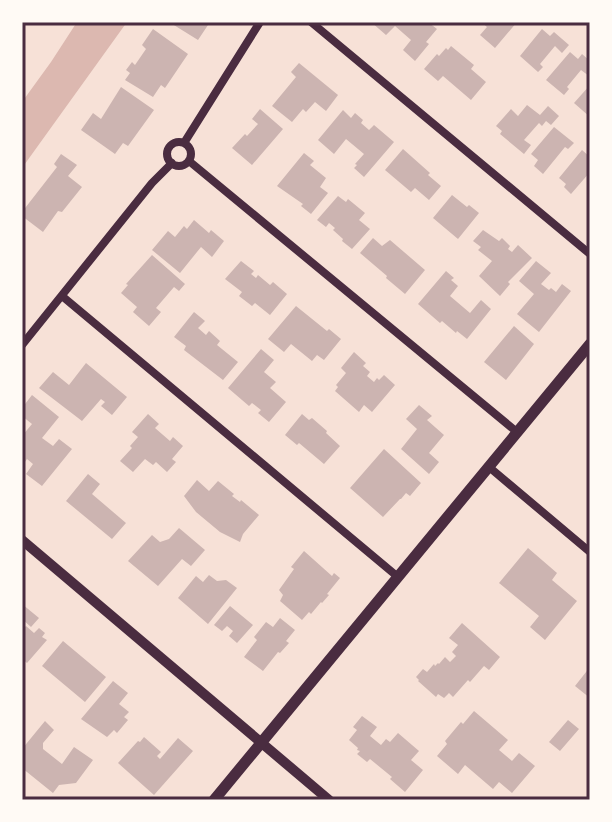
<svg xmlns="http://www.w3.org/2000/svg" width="612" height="822" viewBox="0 0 612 822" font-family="Barlow,sans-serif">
<rect width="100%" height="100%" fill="#f7e1d7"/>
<!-- water -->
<path fill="#dcb8b0" d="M77,22H127L22,168V102L51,62Z"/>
<!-- building -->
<path fill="#ccb4b1" d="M169,22H210L198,40Z
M371,22H428L437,29L426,42L429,44L415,61L403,50L411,40L395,26L386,35Z
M481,22H517L495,48L480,35L487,27Z
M153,29L188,54L165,88L161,85L153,97L125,80L130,73L126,70L132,62L135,65L146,49L142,45Z
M542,29L550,36L554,32L569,45L562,53L555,46L540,64L543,67L538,72L520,56Z
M451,46L474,65L471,69L486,82L471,100L443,76L438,81L424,69L437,54L439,56L446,48L448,50Z
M570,52L578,59L582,54L590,61V74L589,76L581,70L567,87L569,89L564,95L546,80Z
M299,63L338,95L326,111L315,102L306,112L303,109L292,122L272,106L296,77L291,72Z
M590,85V117L574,103Z
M121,87L154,110L128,146L123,143L115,154L81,130L93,113L101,119Z
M527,105L540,115L548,106L559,116L551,125L546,121L542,126L539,123L524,140L531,145L524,154L500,134L502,131L496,126L511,109L518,116Z
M260,109L283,129L252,165L232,148L245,134L247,136L258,124L252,119Z
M343,110L351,118L355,113L363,120L361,123L369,130L374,125L394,142L364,177L354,168L357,165L355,164L364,154L346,139L334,154L318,140Z
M554,127L574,143L568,149L565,147L543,174L534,166L538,160L531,154Z
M403,149L430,173L428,175L441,186L429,200L415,188L411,192L385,170Z
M582,150L590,157V172L571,194L564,187L566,184L559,178Z
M304,153L314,161L310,165L326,178L320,187L328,193L311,214L301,206L303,204L277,186Z
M61,154L77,165L68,176L82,187L62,212L58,211L43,232L22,216V212L57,167L54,164Z
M452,195L467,207L469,205L479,213L458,239L433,218Z
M338,196L346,202L348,199L365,213L359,220L370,229L352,249L342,241L343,239L333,230L335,228L329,223L326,227L317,220Z
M194,220L209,233L211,230L224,241L212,257L201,247L180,273L152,250L168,231L175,237L184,226L187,229Z
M483,230L499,241L502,238L510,246L508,249L512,252L518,245L532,258L508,282L510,284L500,296L479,276L492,261L478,250L481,247L473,241Z
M373,238L382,246L390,240L425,270L405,294L386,278L387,276L360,253Z
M152,255L185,284L179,291L174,287L156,308L161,312L149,326L133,312L137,307L121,293L128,285L126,284Z
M241,261L254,271L251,274L256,278L258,275L270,285L273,282L287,294L270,315L255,303L252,306L239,296L242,292L225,279Z
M536,261L551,273L541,284L549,290L551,288L556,292L562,284L571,291L539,332L517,314L534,294L519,281Z
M446,271L454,278L451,280L458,286L450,296L470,313L481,300L491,309L467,339L457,331L456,333L442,321L440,323L418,304Z
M296,306L327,331L329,329L341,339L324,360L317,355L312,361L291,344L284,352L268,339Z
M194,312L205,321L198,328L206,335L209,331L220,341L217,345L238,362L223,380L184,350L186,346L174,337Z
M514,326L534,344L506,380L484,362Z
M261,349L274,360L264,372L276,382L270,388L286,402L269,422L258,413L261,410L252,403L249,406L228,388Z
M354,352L366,363L363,366L370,372L367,376L374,382L377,378L379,380L384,375L395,385L372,412L364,405L359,412L335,391L338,387L336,385L346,373L341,368Z
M86,363L127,397L112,415L101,406L105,402L101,399L82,421L39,388L53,372L69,385Z
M32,395L59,417L42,438L53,446L59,439L72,449L42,486L26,474L33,464L27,459L22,466V436L32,424L22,416V408Z
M419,405L432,416L427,420L444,435L429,453L439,462L429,474L401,449L417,429L406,419Z
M148,414L159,424L155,428L170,441L173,437L183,446L172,459L176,462L167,472L156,462L153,465L145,459L133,472L120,461L132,448L130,446L138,437L132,432Z
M302,414L309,420L312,418L327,431L326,433L340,446L324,464L299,443L297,445L285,435Z
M384,449L421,483L410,496L406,493L401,499H400L383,517L350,488Z
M88,474L100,484L92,494L126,523L112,539L66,501Z
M197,480L209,491L218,481L234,494L232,496L240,502L241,500L259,515L243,534L240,542L220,532L196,512L184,496Z
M179,528L205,550L191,566L182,559L158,586L128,561L152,535L160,542L169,539Z
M528,548L557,573L552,580L577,601L545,640L530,627L539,616L499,583Z
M304,551L332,576L334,573L340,578L327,594L329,595L322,603L321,602L311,614L309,612L302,620L280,601L283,595L279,590L294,569L291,567Z
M209,575L217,581L226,580L237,588L208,624L178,598L196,576L203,582Z
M22,604L39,618L31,627L22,619Z
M230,606L253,625L237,643L229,636L233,631L227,626L222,631L214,625Z
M280,618L295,630L286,641L289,643L280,653L278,652L263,671L244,657L257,640L254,637L266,622L273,627Z
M462,623L500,657L489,670L484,666L470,682L468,680L453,697L449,693L444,698L438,694L436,697L418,681L419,680L416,677L423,669L427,672L434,664L435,666L438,663L439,664L445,657L450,662L456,656L452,652L458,645L449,638Z
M26,626L34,633L39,628L45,633L42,637L47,640L27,663L22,659V627L24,628Z
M63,641L106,677L85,702L42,666Z
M590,667V698L575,686Z
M113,681L128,693L119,704L129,712L124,717L128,720L117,733L114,730L107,737L81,719Z
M474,711L508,740L499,750L512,761L519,753L535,766L512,793L499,782L493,789L465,765L458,774L437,756L447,744L445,741L461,722L463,724Z
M362,716L377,727L370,736L381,745L386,739L390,742L398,733L419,751L411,760L423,770L405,792L390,779L392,777L370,759L367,762L357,754L360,751L357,750L358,748L349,740L357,730L353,727Z
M568,720L579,729L560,751L549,742Z
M45,721L54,730L43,743V749L62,764L74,747L93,760L76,783L59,785L53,793L22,768V749Z
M144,737L161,752L157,756L160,759L178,738L193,751L154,795L118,763L138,741L140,742Z"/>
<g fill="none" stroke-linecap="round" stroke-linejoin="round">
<!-- minor -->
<path stroke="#4a2c40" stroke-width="8" d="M311,22L590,254
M167 154a12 12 0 1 1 24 0a12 12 0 1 1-24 0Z
M184,143L260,22
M189,161L517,432
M62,296L398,577
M22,345L152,183L172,163
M489,467L590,552"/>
<!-- tertiary -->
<path stroke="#4a2c40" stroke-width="10" d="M22,540L329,800"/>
<!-- secondary -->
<path stroke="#4a2c40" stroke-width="11" d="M214,800L590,344"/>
</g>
<!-- border -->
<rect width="612" height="822" fill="none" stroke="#fffaf5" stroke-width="48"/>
<rect x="24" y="24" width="564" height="774" fill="none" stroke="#4a2c40" stroke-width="3"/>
</svg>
